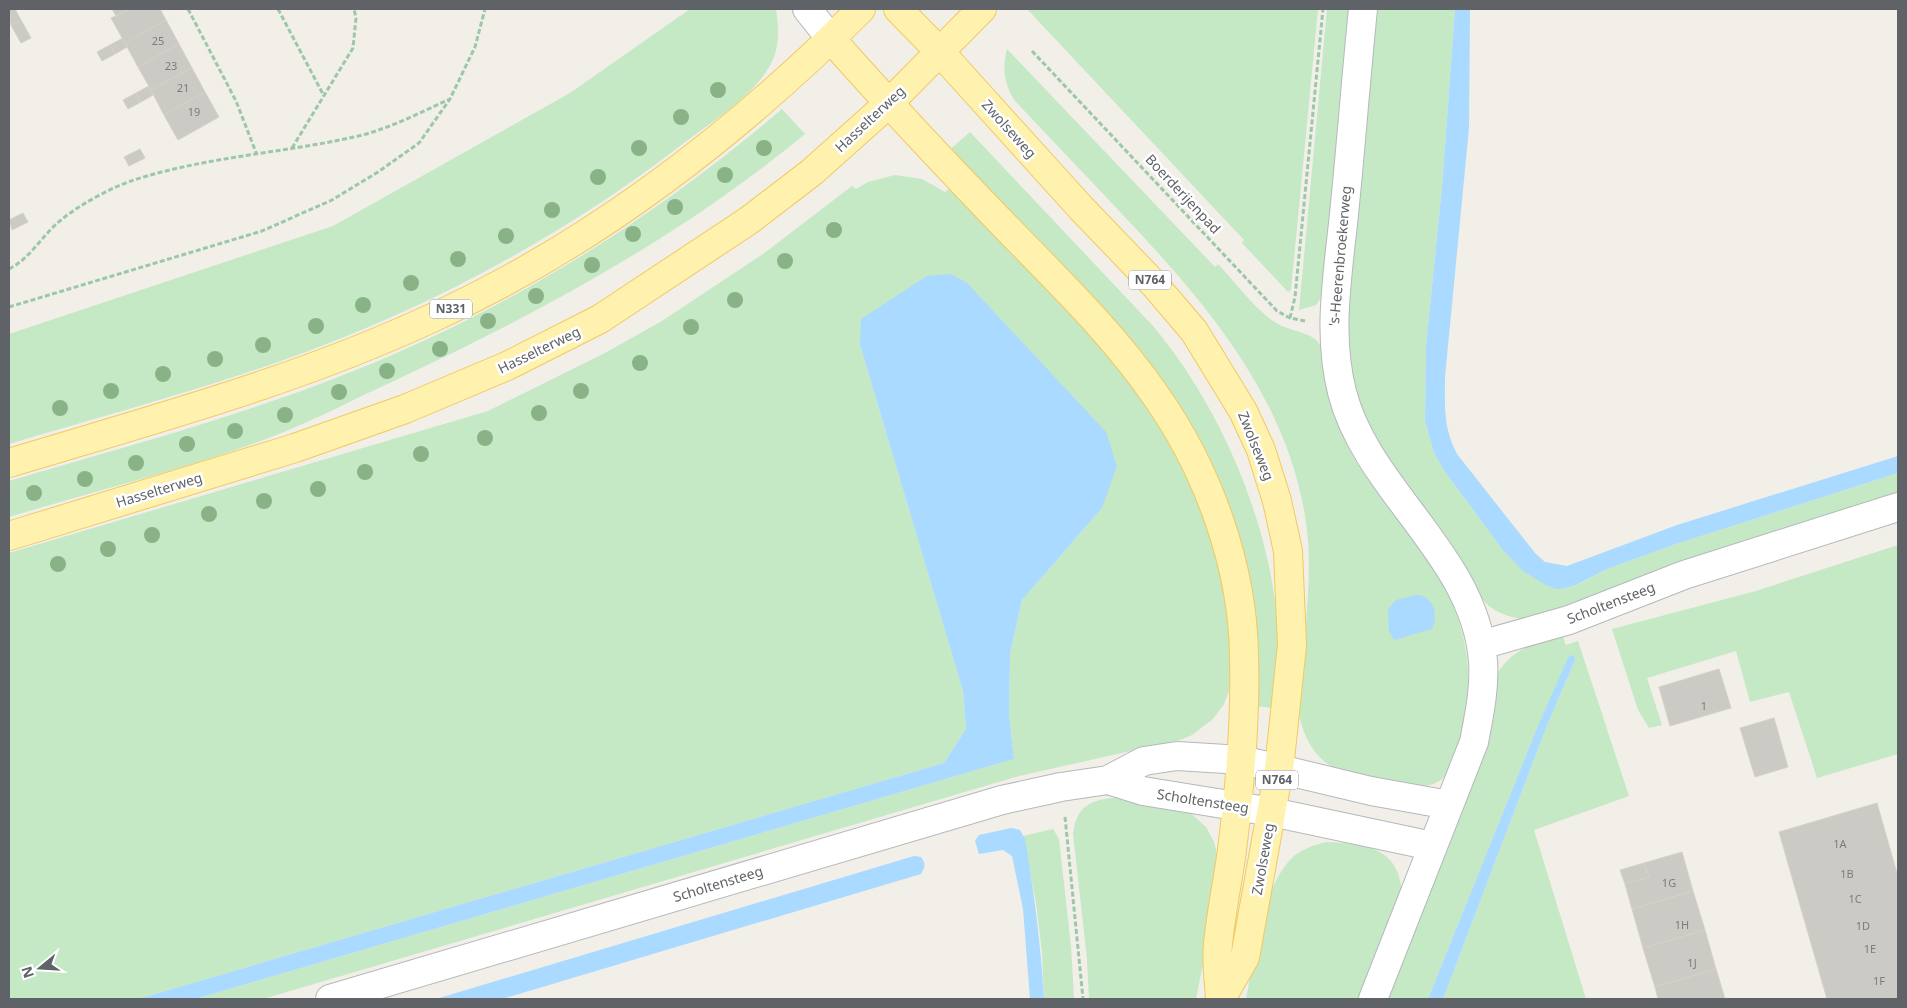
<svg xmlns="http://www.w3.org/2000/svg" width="1907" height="1008" viewBox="0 0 1907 1008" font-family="'Noto Sans',sans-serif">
<rect width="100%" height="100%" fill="#f1efe8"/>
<!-- green -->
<path fill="#c5e8c5" d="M690,9H776C779,28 780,50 769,67C751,98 708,124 680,146C559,239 421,312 278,362C190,393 99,417 9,444V334L333,226L570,93Z
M1027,9H1318L1291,290L1288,292L1242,243L1244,240Z
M1327,9H1351L1325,292L1316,305L1299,310Z
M1377,9H1455L1442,187L1426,346L1425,421L1434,453L1443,469L1502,549L1565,588L1575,586L1607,569L1673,545L1898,473V496L1528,619C1514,619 1499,614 1489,606C1473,592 1467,568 1456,551C1429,507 1388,472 1367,424C1353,391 1348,355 1348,320Z
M1007,49L1215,267L1218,264C1236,283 1252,306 1273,321C1285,330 1309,332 1317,341C1328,355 1326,380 1330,396C1333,414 1341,433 1349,449C1367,485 1396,511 1418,543C1463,606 1482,670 1458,746C1449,775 1445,787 1410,787C1394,783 1344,775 1332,767C1309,753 1300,727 1297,701C1303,646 1315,572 1305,516C1285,394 1204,301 1122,214C1086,176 1051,139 1015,101C1004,84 1002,69 1007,49Z
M782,109L805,134C681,236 545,310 400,378C356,398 312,422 266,439C182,470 94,491 9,517V481C117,449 227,420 333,379C497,317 649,223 782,109Z
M970,132L1153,326C1219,405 1267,515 1277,618C1280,648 1276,678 1274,708L1253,706L1212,480L946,153Z
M895,175L922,179L945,192L949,189L1049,287L1130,377L1191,478L1217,552L1231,628V686L1224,704L1213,719L1192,735L1180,740L1019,776L263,999H195L1014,759L1009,715L1010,654L1022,600L1102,508L860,345L963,691L966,729L944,763L138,999H9V553L488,411L605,353L662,321L763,254L852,186L856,189L868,182Z
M1898,545V754L1817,778L1789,692L1750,702L1736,651L1647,678L1662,725L1649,728L1638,710L1612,629L1756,591Z
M1562,634L1566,645L1578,641L1629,796L1534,830L1586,999H1443L1546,728L1575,660L1537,728L1428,999H1386L1499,671C1513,649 1538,641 1562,634Z
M1125,797L1187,810L1206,827L1214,842L1218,858L1211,924L1196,999H1089L1087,959L1073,834C1077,801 1096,799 1125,797Z
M1053,829L1059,839L1071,946L1074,999H1044L1042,952L1036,903L1023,836Z
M1326,842C1364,844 1399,846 1402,893L1360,999H1246C1255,956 1260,895 1289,861C1298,850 1312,846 1326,842Z"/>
<!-- water -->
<path fill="#aadaff" d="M1455,9H1470L1469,128L1445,377C1445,407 1443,427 1457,454L1535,553L1545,562L1567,566L1677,525L1898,456V473L1673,545L1607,569L1574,586L1565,588L1556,589L1544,584L1523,571L1502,549L1443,469L1434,453L1425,421L1426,346L1442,187Z
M951,274L967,283L1106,432L1117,466L1102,508L1022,600L1010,654L1009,715L1014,759L195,999H138L944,763L966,729L963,691L860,345L861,319L927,276Z
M1416,595C1434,595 1439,616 1432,629L1394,640L1389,631L1388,609L1396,600Z
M1571,655L1574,656L1575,660L1546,728L1443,999H1428L1537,728L1568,658Z
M1011,828L1020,830L1025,839C1034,893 1041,945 1044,999H1030L1023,909L1012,856L1003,850L979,854L975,841L979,835Z
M914,856L921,857C926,864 925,867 921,874L502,999H436Z"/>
<!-- building -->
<path fill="#cccac5" stroke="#d6d1c6" d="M9,9H15L21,20L11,25Z
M112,9H130L116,16Z
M130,9H160L166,20L125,43L111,18Z
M21,20L31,38L21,43L11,25Z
M166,20L179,44L138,67L125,43Z
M123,38L127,47L115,54L110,45Z
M179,44L192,68L151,90L138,67Z
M110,45L115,54L102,61L97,52Z
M192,68L205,92L164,115L151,90Z
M149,86L153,95L141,102L136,93Z
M205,92L219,117L178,140L164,115Z
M136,93L141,102L128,109L123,100Z
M140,149L145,158L129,166L124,157Z
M23,213L28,222L12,230L9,220Z
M1719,669L1731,708L1670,726L1659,687Z
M1774,718L1788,767L1755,777L1740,728Z
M1877,803L1898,877V999H1827L1779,832Z
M1682,852L1693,891L1632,909L1625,884L1649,877L1644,863Z
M1644,863L1649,877L1625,884L1620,870Z
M1693,891L1705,930L1643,948L1632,909Z
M1705,930L1716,969L1655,987L1643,948Z
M1716,969L1725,999H1658L1655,987Z"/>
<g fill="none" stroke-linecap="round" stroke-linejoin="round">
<defs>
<path id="minor" d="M807,9L831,39
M1363,9C1356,77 1351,146 1344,214C1338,274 1327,333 1342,392C1367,491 1475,555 1483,661C1485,688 1479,716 1474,742L1373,999
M1481,645L1569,620L1684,575L1898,507
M1108,780L1143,791L1272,812L1432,846
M330,999L1002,800L1061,787L1108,780L1144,761L1177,756L1242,760L1371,791L1449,805"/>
<path id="major" d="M898,9L940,52L1081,208L1153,283L1194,331L1243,411L1261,450L1277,501L1288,551L1292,645L1279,769L1245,957L1221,999
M831,39C886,101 943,162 1001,222C1055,278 1112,332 1156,396C1208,470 1243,566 1244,656C1246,721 1240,786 1232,850C1228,881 1221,912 1218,944C1216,962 1219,981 1220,999
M9,463C151,420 297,381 432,318C592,245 737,133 861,9
M9,536L295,448L405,409L507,366L600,319L748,221L812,172L888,104L982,9"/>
</defs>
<!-- minor casing -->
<use href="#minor" stroke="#b5b8bc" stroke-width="30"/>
<!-- major casing -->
<use href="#major" stroke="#f2c960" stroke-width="30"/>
<!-- path -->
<path stroke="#9cc7a9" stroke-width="3" stroke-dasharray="5 2.5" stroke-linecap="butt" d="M188,9L236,101L257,155
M278,9L324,96
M1032,51L1277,311L1290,318L1305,321
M292,148L353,48L356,18L354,9
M9,269C31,258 42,235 61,220C79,205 112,187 134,180C205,157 282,153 354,137C387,130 419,113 450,99
M9,307L262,231L332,200L378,172L419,143L450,99L475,47L485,9
M1290,318L1295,297L1323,9
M1065,817L1083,999"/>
<!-- minor -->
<use href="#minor" stroke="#fff" stroke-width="28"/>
<!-- major -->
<use href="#major" stroke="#fff2af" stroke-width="28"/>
</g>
<!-- trees -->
<g fill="#89b387">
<circle cx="718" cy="90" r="8"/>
<circle cx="681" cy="117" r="8"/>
<circle cx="639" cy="148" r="8"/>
<circle cx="764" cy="148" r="8"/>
<circle cx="725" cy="175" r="8"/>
<circle cx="598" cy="177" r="8"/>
<circle cx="675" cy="207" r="8"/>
<circle cx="552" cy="210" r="8"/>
<circle cx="834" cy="230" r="8"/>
<circle cx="633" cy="234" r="8"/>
<circle cx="506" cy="236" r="8"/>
<circle cx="458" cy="259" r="8"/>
<circle cx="785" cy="261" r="8"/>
<circle cx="592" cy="265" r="8"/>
<circle cx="411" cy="283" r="8"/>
<circle cx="536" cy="296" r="8"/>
<circle cx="735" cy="300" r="8"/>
<circle cx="363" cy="305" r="8"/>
<circle cx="488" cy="321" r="8"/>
<circle cx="316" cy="326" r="8"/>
<circle cx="691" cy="327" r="8"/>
<circle cx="263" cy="345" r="8"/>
<circle cx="440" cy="349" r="8"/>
<circle cx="215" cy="359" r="8"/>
<circle cx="640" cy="363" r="8"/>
<circle cx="387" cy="371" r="8"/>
<circle cx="163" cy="374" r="8"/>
<circle cx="111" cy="391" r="8"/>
<circle cx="581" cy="391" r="8"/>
<circle cx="339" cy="392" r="8"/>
<circle cx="60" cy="408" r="8"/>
<circle cx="539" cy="413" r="8"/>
<circle cx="285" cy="415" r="8"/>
<circle cx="235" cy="431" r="8"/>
<circle cx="485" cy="438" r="8"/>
<circle cx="187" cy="444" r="8"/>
<circle cx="421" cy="454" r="8"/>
<circle cx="136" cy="463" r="8"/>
<circle cx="365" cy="472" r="8"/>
<circle cx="85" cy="479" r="8"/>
<circle cx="318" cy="489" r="8"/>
<circle cx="34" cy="493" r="8"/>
<circle cx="264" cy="501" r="8"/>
<circle cx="209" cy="514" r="8"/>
<circle cx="152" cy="535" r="8"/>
<circle cx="108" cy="549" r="8"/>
<circle cx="58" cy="564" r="8"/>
</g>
<g text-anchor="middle" stroke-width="5" stroke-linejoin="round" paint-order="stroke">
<!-- number labels -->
<g font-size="11" fill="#7a7d7f">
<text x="158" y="45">25</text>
<text x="171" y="70">23</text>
<text x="183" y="92">21</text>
<text x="194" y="116">19</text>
<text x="1704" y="710">1</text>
<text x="1840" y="848">1A</text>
<text x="1847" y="878">1B</text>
<text x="1669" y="887">1G</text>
<text x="1855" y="903">1C</text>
<text x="1682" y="929">1H</text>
<text x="1863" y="930">1D</text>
<text x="1870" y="953">1E</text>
<text x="1692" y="967">1J</text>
<text x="1879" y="985">1F</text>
</g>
<!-- shield labels -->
<g fill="#fff" stroke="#8f9295" stroke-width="1">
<rect x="1129" y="270.5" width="42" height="19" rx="4"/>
<rect x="430" y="299.5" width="42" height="19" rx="4"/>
<rect x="1256" y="770.5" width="42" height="19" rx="4"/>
</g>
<g font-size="12" font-weight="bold" fill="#5f6368">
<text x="1150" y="284">N764</text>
<text x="451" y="313">N331</text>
<text x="1277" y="784">N764</text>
</g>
<!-- street labels -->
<g font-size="14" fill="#5f6368" stroke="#fff">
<text transform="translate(870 119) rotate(-43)" y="5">Hasselterweg</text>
<text transform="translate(1009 129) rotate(48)" y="5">Zwolseweg</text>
<text transform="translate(1183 194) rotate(47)" y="5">Boerderijenpad</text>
<text transform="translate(1340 256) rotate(-85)" y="5">'s-Heerenbroekerweg</text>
<text transform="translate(539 350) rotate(-26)" y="5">Hasselterweg</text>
<text transform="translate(1256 446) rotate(68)" y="5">Zwolseweg</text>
<text transform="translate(159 490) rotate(-17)" y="5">Hasselterweg</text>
<text transform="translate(1611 603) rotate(-21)" y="5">Scholtensteeg</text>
<text transform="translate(1203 801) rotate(9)" y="5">Scholtensteeg</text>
<text transform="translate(1263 859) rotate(-80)" y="5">Zwolseweg</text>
<text transform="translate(718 884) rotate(-17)" y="5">Scholtensteeg</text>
</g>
</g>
<!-- border -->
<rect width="1907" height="1008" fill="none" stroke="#5f6368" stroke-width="20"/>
<!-- north arrow -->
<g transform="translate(40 968) rotate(252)" stroke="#ffffff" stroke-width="4" paint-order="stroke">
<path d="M0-4L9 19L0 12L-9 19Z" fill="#5f6368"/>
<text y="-8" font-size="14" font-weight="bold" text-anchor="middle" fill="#5f6368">N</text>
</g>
</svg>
